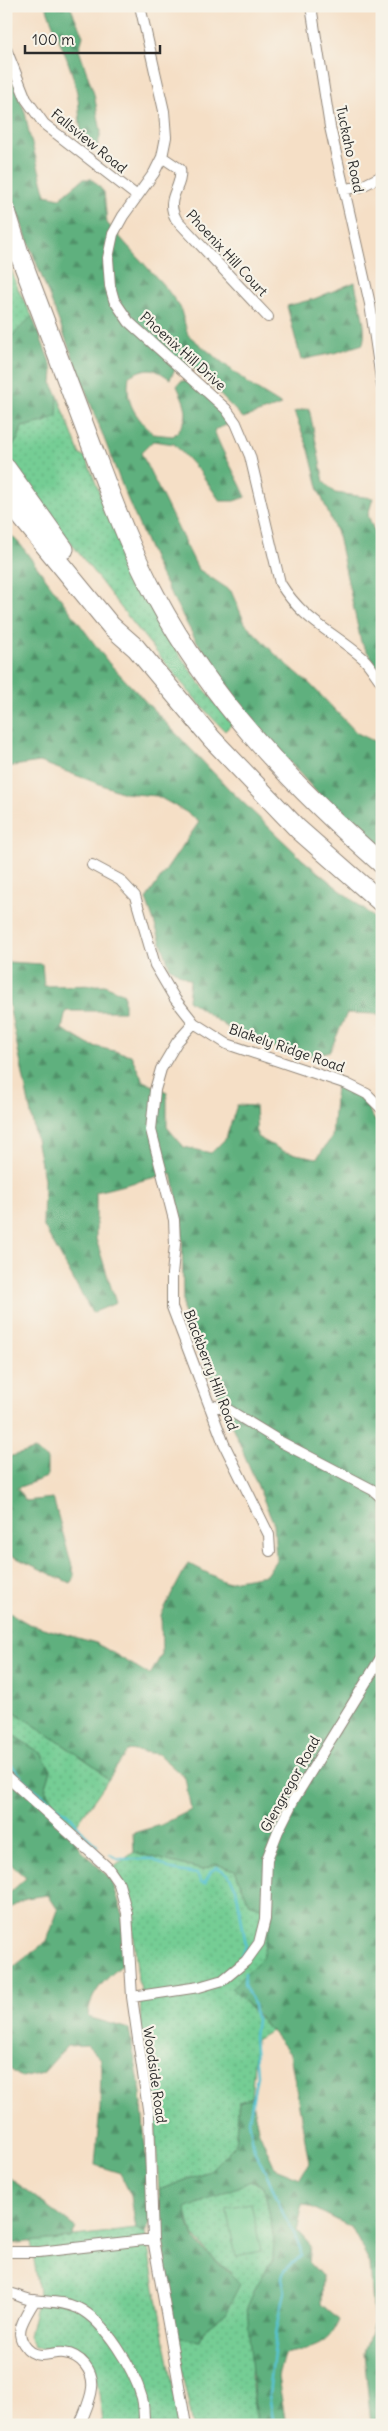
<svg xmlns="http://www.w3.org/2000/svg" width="388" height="2431" viewBox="0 0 388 2431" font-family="Delius,sans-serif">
<defs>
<pattern id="grass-dots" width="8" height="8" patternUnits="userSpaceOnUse" patternTransform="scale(1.25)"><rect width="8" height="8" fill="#74cd94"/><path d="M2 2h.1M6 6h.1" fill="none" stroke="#65b080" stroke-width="1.8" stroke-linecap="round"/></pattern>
<pattern id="forest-firs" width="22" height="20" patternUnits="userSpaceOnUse" patternTransform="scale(1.25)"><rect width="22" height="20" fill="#5fb07e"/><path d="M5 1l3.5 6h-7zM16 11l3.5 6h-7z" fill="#4f8f67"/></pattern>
</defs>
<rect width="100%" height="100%" fill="#f7f3e8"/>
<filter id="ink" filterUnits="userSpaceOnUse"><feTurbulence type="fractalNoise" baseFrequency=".02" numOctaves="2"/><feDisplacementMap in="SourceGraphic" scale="10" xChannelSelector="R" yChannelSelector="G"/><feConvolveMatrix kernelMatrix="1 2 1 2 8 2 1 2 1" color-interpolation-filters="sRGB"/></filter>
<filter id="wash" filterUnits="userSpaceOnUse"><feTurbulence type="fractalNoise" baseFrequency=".0096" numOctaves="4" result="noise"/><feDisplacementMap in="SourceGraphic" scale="20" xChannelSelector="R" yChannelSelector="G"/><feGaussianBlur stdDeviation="1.12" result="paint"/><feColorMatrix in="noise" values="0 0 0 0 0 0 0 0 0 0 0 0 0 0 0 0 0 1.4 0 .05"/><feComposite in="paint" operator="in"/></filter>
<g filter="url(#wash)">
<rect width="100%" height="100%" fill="#f5dfc6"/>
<!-- grass -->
<path fill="url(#grass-dots)" stroke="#507c60" d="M6,257L19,291L32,316L13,335L6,338Z
M58,396L80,455L86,457C108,517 132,576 165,631C184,664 208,694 232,724L225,731C190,696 160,656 129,618C86,563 45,510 6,453V448L10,449L18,439L22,427L44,422L56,416Z
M6,1706L96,1767L108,1780L72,1831L45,1789L51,1770L41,1753L6,1731Z
M134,1852L202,1870L216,1864L235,1870L249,1903L273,1910L262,1958L232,1988L271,2031L256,2040L251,2098L239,2102L235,2145L209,2171L159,2190L153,2090L140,2028L141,1989L138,1981L130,1895L113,1868Z
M250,2181L264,2186L274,2239L273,2259L257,2285L251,2377L256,2425H193L174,2337L200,2341L203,2331L225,2314L231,2273L209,2254L192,2233L185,2209Z
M136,2229L145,2232L180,2425H102C100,2403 100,2364 78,2353C67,2347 47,2349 34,2348L29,2336L39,2292L31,2241Z"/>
<!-- forest -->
<path fill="url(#forest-firs)" stroke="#456e54" d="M46,6H70L83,36L79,50L94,94L101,132L97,148L88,149C77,134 81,111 77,93C71,62 56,36 46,6Z
M6,62L25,112L29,133L46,195L60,198L83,179H92L104,192L107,223L166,288L180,307L188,335L253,387L282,405L243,418L194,369L179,361L170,379C153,367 148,366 129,376C125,403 134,414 153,434L173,436C192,418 187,408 177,386L181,381H191L226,413L229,424L214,430C222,453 236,474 246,497L234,501H220L200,472L174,444L153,441L141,453L198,569L231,591L245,623L275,654L310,684L357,733L380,744L382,742V852L336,814L248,716L194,637L159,572L125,493L6,184Z
M355,282C358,303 368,324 363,344L338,352L301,360L287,306L314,299Z
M32,316L53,370L52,384L58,396L57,416L44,422L22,427L18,439L10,449L6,448V338L13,335Z
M309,408L324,482L335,493L373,498L368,515L382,552V674L361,642L338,536L319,491L309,450L294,412Z
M6,530L20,544L108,662L229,789L303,860L382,924V1018L378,1014L347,1013L330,1051L302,1057L237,1034L188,1000L190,980L170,968L146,899L199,822L186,812L157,796L124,793L40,762L6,767Z
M6,953L8,962L42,964L44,986L105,985L124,994V1011H66L62,1029L89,1045L131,1055L143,1081L167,1092V1127L184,1147L211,1153L226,1138L237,1105L255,1106L257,1137L285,1152L317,1158L332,1137L336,1085L365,1099L369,1111L382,1131V2425H371L364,2353L374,2323L370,2263L351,2227L303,2203L297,2231L311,2246L309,2262L322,2276L321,2304L339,2320C327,2348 312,2348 284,2354L278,2377L286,2425H256L247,2307L257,2285L273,2259L274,2239L264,2186L251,2181L186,2209C187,2216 188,2225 191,2232C201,2253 226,2266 240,2284L225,2314L203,2331L200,2341L174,2337L160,2219L159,2190L209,2171L235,2145L239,2102L251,2098L258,2129L275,2168L300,2178L309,2163L290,2054L256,2013L231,1988L262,1958L273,1911L249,1903L235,1870L216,1864L202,1870L134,1852L133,1833L161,1825L191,1810L185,1778L158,1754L128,1750L108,1780L96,1767L6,1706V1611L29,1624L96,1643L150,1675L162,1654L161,1615L188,1563L225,1582L266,1575L276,1560L274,1524L183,1312L182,1223L172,1173L96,1192V1239L116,1303L92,1313L43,1225L44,1179L6,990Z
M34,1450L47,1459V1477L17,1488L26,1501L53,1498L75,1577L70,1583L6,1553V1454L8,1457Z
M6,1731L41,1753L51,1770L45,1789L72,1831L81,1850L112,1880L122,1912L126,1962C108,1977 89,1992 88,2017L129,2029L141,2093L151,2221L145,2232L136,2229L131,2196L120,2173L95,2165L100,2108L101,2059L87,2045L67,2046L43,2073L22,2078L6,2066V1964L12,1968L47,1941L58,1910L48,1895L26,1898L6,1911V1896L26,1878L6,1860Z
M6,2175L76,2228L71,2238L6,2244Z"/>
<!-- garden -->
<path fill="#74cd94" stroke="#507c60" d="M251,2203L261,2251L236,2256L226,2208Z"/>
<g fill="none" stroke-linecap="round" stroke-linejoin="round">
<!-- stream -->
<path stroke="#58c3d2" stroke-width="2.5" d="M6,1759L28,1784L72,1818L84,1834L97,1846
M110,1854L118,1859H152L172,1870L197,1874L201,1882L205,1883L211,1871L217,1867L228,1874L236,1888L246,1945L241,1956
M245,1973L244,1984L254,2005L256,2020L254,2037L257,2075L249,2120L254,2150L268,2177L285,2218L300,2244L301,2256L284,2271L282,2278L285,2292L277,2327L269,2395L274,2425"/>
</g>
</g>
<g filter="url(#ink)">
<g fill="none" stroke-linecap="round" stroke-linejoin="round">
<defs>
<path id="street" d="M140,6L164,111L166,137L162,157L154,173L123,216L113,234L108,258L110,286L114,300L129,322L226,409L236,423L250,456L280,583C304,622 331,630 363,658C370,665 376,675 382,683
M311,6L330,127L370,304L382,386
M6,49L26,99L44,124L137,196
M162,157L180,169C183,189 164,197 176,219L268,317
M344,189L360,187L382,176
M92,865L120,880L135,896L155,965L175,999L194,1023L227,1044L347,1084L367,1094L382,1109
M194,1023L177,1042L161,1069L155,1090L151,1130L174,1220L175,1244L172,1274V1307L224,1444L269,1535L270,1551
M211,1405L227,1409L281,1442L373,1490L382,1498
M6,1776L108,1868L119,1884L127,1913L132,1997L149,2116L153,2239L186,2425
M132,1997L199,1987L223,1980L246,1961L259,1943L265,1919L267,1859L278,1831L294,1799L382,1656
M6,2252H39L153,2239
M6,2293C16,2293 23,2299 32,2300C48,2302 63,2301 78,2308C105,2321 134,2369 142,2398C144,2406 144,2416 144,2425
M35,2300C30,2308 25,2316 22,2324C16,2337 26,2354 41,2355C49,2355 56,2352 64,2353C81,2355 94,2371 92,2388C91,2400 84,2413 80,2425"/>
<path id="highway" d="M6,211L19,253C43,317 67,380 91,444C111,496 129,548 156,597C212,702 293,786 382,864
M6,468L64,549
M6,498L111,626L136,648L212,739L298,829L382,903"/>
</defs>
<!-- street casing -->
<use href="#street" stroke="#908578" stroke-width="12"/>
<!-- highway casing -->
<use href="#highway" stroke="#908578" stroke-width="21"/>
<!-- street -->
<use href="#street" stroke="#fff" stroke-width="10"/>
<!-- highway -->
<use href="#highway" stroke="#fff" stroke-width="19"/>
</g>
</g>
<g text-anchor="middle" stroke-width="4.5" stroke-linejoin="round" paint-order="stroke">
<!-- street labels -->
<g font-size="14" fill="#2b2b2b" stroke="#f7f3e8">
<text transform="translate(89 141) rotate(39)" y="5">Fallsview Road</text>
<text transform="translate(350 149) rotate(78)" y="5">Tuckaho Road</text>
<text transform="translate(227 253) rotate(47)" y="5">Phoenix Hill Court</text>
<text transform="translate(183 351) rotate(42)" y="5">Phoenix Hill Drive</text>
<text transform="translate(287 1048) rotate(19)" y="5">Blakely Ridge Road</text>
<text transform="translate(211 1370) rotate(69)" y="5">Blackberry Hill Road</text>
<text transform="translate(290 1784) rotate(-61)" y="5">Glengregor Road</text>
<text transform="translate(155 2075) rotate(82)" y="5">Woodside Road</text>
</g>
</g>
<!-- margin -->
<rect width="388" height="2431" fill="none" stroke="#f7f3e8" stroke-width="25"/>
<!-- scale -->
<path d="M25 45v8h135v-8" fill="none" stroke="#2b2b2b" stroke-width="2.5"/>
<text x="32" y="45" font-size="15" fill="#2b2b2b" stroke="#f7f3e8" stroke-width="4" paint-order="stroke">100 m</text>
</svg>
